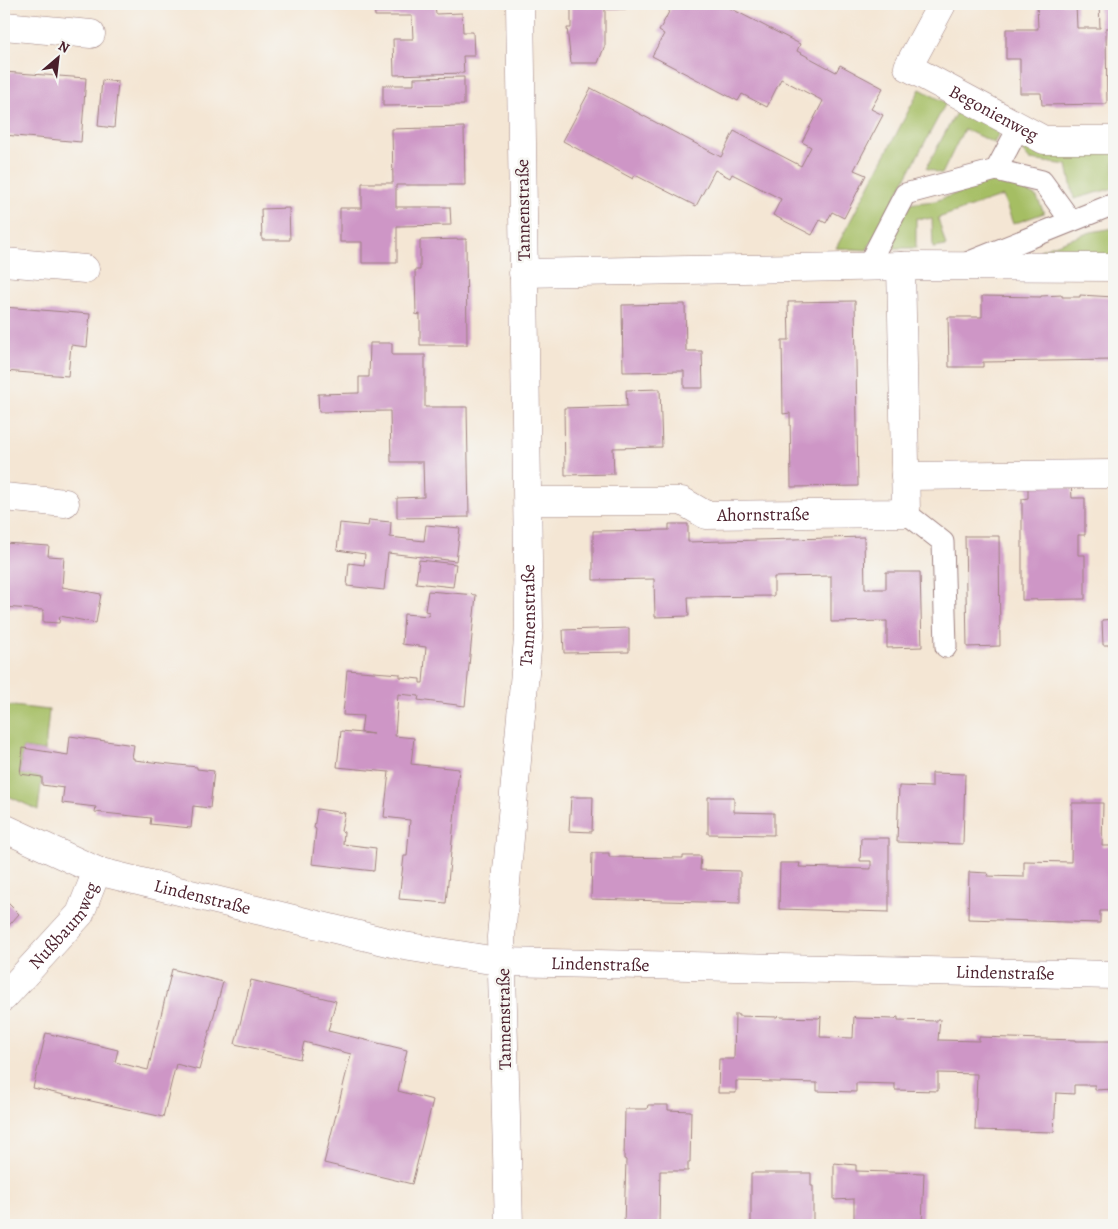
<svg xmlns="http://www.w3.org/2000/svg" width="1118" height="1229" viewBox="0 0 1118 1229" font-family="Alegreya,serif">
<rect width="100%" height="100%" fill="#f6f6f2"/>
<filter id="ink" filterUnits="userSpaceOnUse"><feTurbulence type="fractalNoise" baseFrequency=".02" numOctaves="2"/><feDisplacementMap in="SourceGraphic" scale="10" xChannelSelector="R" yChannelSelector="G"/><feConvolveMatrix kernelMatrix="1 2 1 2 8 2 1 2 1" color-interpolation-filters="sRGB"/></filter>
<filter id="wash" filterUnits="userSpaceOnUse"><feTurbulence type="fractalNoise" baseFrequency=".0096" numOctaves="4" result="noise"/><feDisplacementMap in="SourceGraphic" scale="20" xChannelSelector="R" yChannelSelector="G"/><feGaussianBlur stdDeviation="1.12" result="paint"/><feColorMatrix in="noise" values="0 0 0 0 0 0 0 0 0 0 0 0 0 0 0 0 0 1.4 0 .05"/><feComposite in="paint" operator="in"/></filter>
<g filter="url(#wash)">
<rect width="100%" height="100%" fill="#f4e6d4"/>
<!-- green -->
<path fill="#a5be64" stroke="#786e48" d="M920,89L946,103L867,250L836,248Z
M958,109L1000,131L994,143L964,129L942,174L926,168Z
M1024,144L1114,146V188L1074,199L1067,165L1030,160L1020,148Z
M1000,178L1037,197L1044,213L1013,224L1003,196L938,218L946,246L933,248L932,219L916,218V248H883L907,204L935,201Z
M1114,228V261H1041L1040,250L1091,232Z
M4,705L49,710L45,751L23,748L20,774L42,777L38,810L4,794Z"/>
<g id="blocks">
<!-- building -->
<path fill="#ce96c6" d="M374,4H435L436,14L462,13L463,32H473L474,56H463L464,73L394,75L393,39H413L412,16H375Z
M571,4H628L626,9H605V45L598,63H571L567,28H571Z
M673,4H722L800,44L797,51L836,72L840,65L883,88L871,109L883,115L854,170L866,175L844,218L832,212L826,223L820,220L812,235L773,215L781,199L732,174L730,178L715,170L696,206L635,175L633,179L563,141L591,88L721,157L734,131L801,166L811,147L802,142L823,101L781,79L767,107L742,94L738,101L652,56L664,34L659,31Z
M1037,4H1076L1077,28H1100L1099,4H1114V28H1106L1107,104L1042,105L1041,93H1020V59H1006V29H1038Z
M4,72L86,78L81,142L4,135Z
M464,77V105L383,106V85H414V78Z
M102,80L118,82L114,128L98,126Z
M464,127L465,185H396V207H450L451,225L397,226V263H362V242H340V208H362V183H393L392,129Z
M289,208L290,240H262L261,209Z
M466,239L467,345H420V314L416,315L415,270H420V240Z
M1062,295V297H1080V295L1114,297V360L983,362V367H949L948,317H982V296L1041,297V296Z
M855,301L858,486L791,487L790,413L783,414L782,340H789L788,302Z
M685,304L686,351H702L703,388H684V371L623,372L622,305Z
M4,307L90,314L87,347L71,345L68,376L4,371Z
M370,343H392V355H425V407H467L469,517L397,518V498L424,497L423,462H391L390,411L319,412L318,394L359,393V377H369Z
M660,389L662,447L613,448L614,474L565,475L564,408L627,406L626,390Z
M1071,481L1072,498H1085V535H1078V555H1085V599L1022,600V499L1028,498V482Z
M369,520L391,522L390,537L424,541L426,525L460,528L456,561L388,553L384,590L347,586L349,563L364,565L365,554L337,550L340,523L368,526Z
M669,524H688V542L864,537L865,589H886V572H920L922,647L887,648V621L831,622V576L774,577V596L688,597L689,616L655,617L654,579L593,580V531L669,530Z
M965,536H999L1000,646L967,647Z
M4,543L49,546L48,556L64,557L62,587L101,594L96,623L60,616L59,623L43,622V610L4,607Z
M419,560L456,564L453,587L416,583Z
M428,591L476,595L465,706L418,700L419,696L398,694L395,736L414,738L411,764L459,769L446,903L399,899L404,856H407L410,820L384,817L389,772L337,767L341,731L373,734L361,732L363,716L343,715L347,670L400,674V677L420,679V683H423L426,647L402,644L404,614L429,616V612L425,611Z
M1114,619V645H1103L1102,620Z
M629,628V652L564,653L563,630Z
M70,736L134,745L132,758H134V760L197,767V769L214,771L210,808L193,806L191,828L150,824L151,818L95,812L96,807L62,803L64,788L42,785V777L20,774L23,748L68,755Z
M932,773L965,774L963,844L897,842L899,786L932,787Z
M571,797H593L592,832L569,831Z
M708,797H734V812L774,813V835L708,834Z
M1072,803H1103L1102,846H1114V911H1100V923L968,919L969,872L988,873L987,876L1024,877V861L1071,862Z
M317,809L345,813L341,831L344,832L343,844L376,848L374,871L312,864L316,829L314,828Z
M861,838H889V912L779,909L780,863H800L799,867L871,869V861H860Z
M592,853H609V857L683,858V856H701L700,870L740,871V903L591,899Z
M4,899L19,914L4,931Z
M172,969L223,982L199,1070L176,1064L163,1117L33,1088L46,1033L118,1050L115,1062L148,1070Z
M251,980L336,1001L328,1031L407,1050L398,1091L433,1100L412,1184L324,1163L351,1054L304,1042L300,1059L235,1044Z
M735,1014H738V1016L777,1017L778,1015L780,1017L819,1018L821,1016L820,1037L853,1038L854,1016L856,1018L895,1019L897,1017H898V1020L937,1021V1019H940L938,1040L979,1041V1037L1076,1040V1041H1114V1089L1095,1090V1085H1074V1094L1056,1093L1054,1132L975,1130L977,1074L938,1073V1091L895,1090V1084L856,1083V1092L817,1091V1083L736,1081V1093H718L719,1059H734Z
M648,1105H668V1110L691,1111L690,1162H688V1171H660L659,1225H624L626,1160L624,1159L625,1109H647Z
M834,1163L856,1165V1171L924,1173L922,1225H854V1199L834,1200Z
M751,1173H811V1186H813V1225H751Z"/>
</g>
</g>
<g filter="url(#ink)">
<use href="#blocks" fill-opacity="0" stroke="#9f8280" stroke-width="1"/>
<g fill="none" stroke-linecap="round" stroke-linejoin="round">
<defs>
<path id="service" d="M996,170L1019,127
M967,263L1114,204
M867,267L905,194L996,170L1042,181L1071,221
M906,513L943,542L946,647"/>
<g id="minor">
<path id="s1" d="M942,4L908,67L1044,140H1114"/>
<path d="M4,26L91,34"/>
<path d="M4,262L85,269"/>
<path d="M523,273L901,266L1114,267"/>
<path d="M905,476L1114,474"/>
<path d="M4,497L65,503"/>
<path id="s2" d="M528,501H682L706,515L906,513L901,266"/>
<path id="s3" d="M4,828L97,871L404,946L503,962L1114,975"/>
<path id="s4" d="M4,997L80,914L97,871"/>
<path id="s5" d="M509,1225L501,937L529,628L520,4"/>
</g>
</defs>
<!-- service casing -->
<use href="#service" stroke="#9f8280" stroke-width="23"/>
<!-- minor casing -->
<use href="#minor" stroke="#9f8280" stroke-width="29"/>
<!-- service -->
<use href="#service" stroke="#fff" stroke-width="21"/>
<!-- minor -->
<use href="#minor" stroke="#fff" stroke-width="28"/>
</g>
</g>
<g text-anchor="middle" stroke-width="5" stroke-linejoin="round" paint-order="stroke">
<!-- street labels -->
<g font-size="18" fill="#4a1f2b" stroke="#f6f6f2">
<text dy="6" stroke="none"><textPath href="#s1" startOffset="169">Begonienweg</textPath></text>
<text transform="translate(523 210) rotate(-91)" y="6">Tannenstraße</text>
<text dy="6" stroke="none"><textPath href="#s2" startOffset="239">Ahornstraße</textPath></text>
<text dy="6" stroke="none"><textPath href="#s5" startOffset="611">Tannenstraße</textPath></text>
<text dy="6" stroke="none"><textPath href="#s3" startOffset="211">Lindenstraße</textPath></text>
<text dy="6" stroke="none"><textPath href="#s4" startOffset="94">Nußbaumweg</textPath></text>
<text dy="6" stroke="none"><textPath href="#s3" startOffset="616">Lindenstraße</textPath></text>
<text dy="6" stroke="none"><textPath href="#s3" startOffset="1021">Lindenstraße</textPath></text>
<text transform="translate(504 1019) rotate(-91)" y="6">Tannenstraße</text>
</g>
</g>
<!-- margin -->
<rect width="1118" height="1229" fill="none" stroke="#f6f6f2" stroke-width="20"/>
<!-- north arrow -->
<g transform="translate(58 58) rotate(28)" stroke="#f6f6f2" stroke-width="4" paint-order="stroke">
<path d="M0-4L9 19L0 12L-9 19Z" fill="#4a1f2b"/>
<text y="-8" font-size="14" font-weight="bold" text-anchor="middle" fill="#4a1f2b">N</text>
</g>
</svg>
